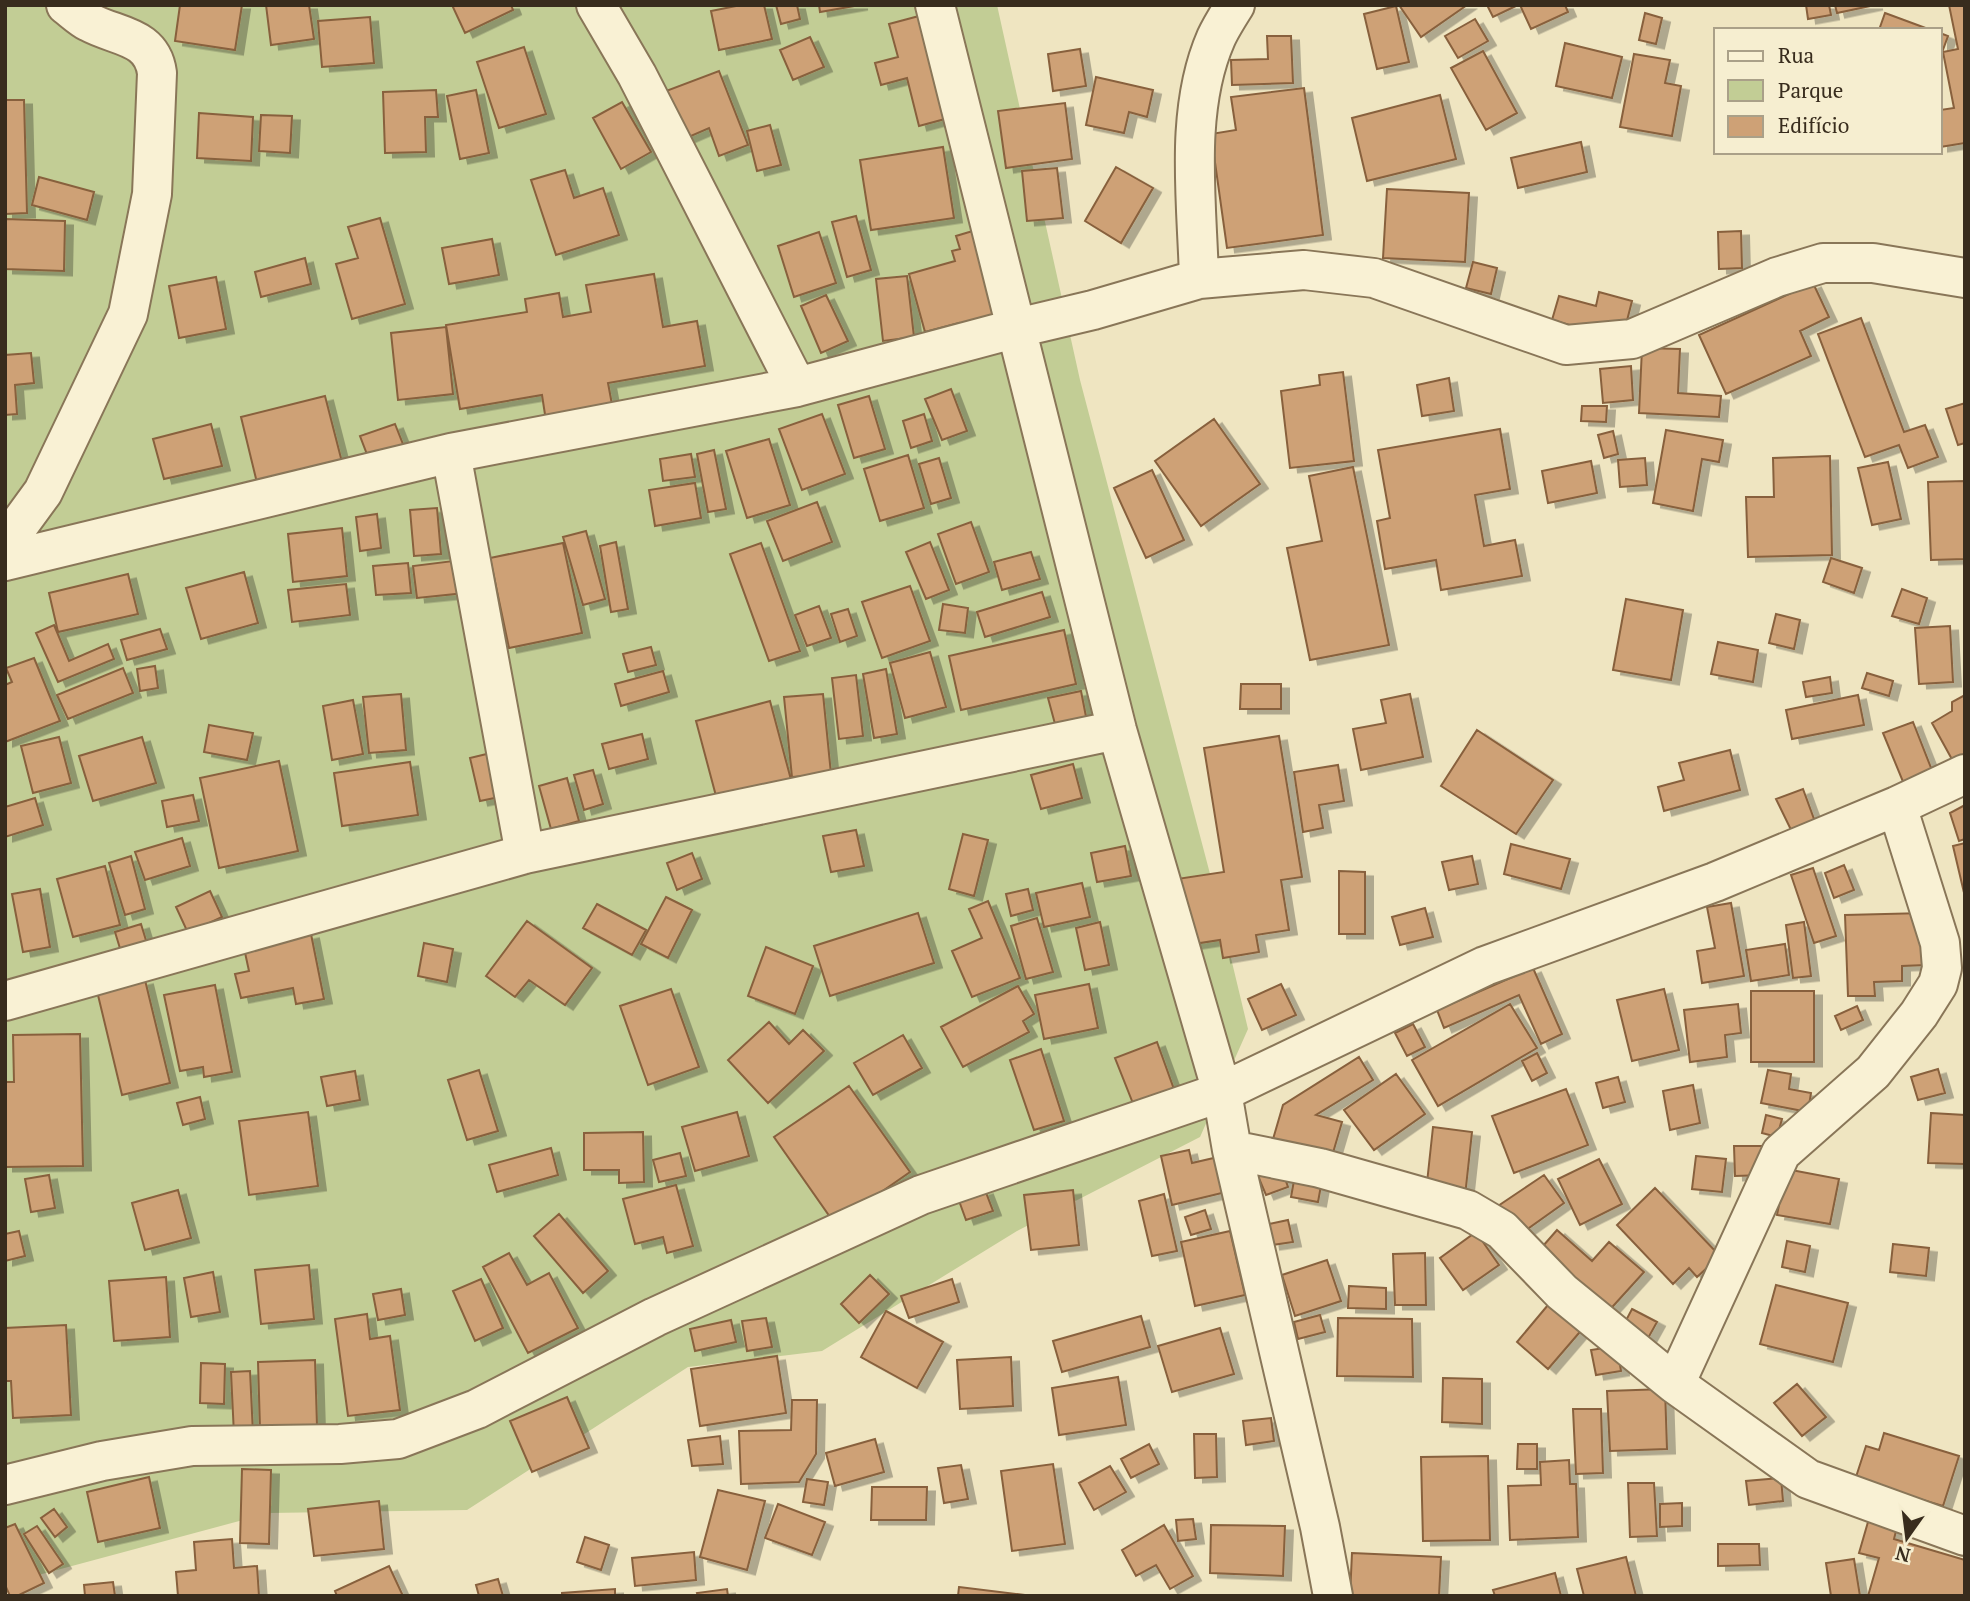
<svg xmlns="http://www.w3.org/2000/svg" width="1970" height="1601" viewBox="0 0 1970 1601" font-family="'PT Serif',serif">
<defs>
<filter id="shadow"><feDropShadow dx="8" dy="4.5" stdDeviation="0" flood-color="#0004"/></filter>
</defs>
<rect width="100%" height="100%" fill="#efe5c1"/>
<!-- green -->
<path fill="#c2cd95" d="M5,5H997L1080,380L1219,908L1248,1029L1200,1137L1017,1231L822,1351L688,1367L467,1510L269,1513L5,1584Z"/>
<!-- building -->
<path fill="#cea176" stroke="#88613d" stroke-width="2" filter="url(#shadow)" d="M180,5H242L235,50L175,41Z
M266,5H309L314,39L271,45Z
M452,5H511L513,10L465,33Z
M741,5H764L772,39L719,50L711,11Z
M776,5H797L800,19L781,24Z
M819,5H860L820,12Z
M1399,5H1467L1421,37Z
M1487,5H1518L1493,17Z
M1520,5H1565L1568,12L1531,29Z
M1806,5H1829L1831,15L1808,19Z
M1835,5H1875L1837,13Z
M1949,5H1965V143L1940,147V110L1954,108L1943,52L1958,49Z
M1396,6L1409,62L1377,69L1364,14Z
M1645,13L1662,18L1656,44L1639,40Z
M1885,13L1931,30H1879Z
M919,16L956,116L919,126L907,78L881,85L875,63L898,57L889,24Z
M370,17L374,63L322,67L318,21Z
M1475,19L1488,41L1458,58L1445,36Z
M1940,33L1948,36L1940,58Z
M1267,36H1291L1293,83L1232,85L1231,60L1268,59Z
M810,37L824,67L793,80L780,50Z
M1565,43L1622,57L1612,98L1556,86Z
M524,47L546,114L499,128L477,62Z
M1080,49L1086,86L1053,91L1048,54Z
M1483,51L1517,113L1486,130L1451,68Z
M1634,54L1670,60L1665,83L1681,86L1672,136L1620,127Z
M719,71L748,145L719,156L709,128L684,139L666,91Z
M1096,77L1153,90L1147,117L1129,112L1124,133L1086,125Z
M1304,88L1323,235L1227,248L1211,134L1236,130L1231,97Z
M436,90L438,117H425L426,152L385,153L383,92Z
M476,90L489,153L460,159L447,96Z
M1440,95L1456,159L1367,181L1352,118Z
M5,100H24L27,213L5,214Z
M622,102L651,152L621,169L593,118Z
M1065,103L1072,159L1006,168L998,111Z
M199,113L253,117L251,161L197,158Z
M261,115L292,116L290,153L259,151Z
M770,125L781,165L757,171L747,131Z
M1581,142L1587,172L1518,188L1511,158Z
M943,147L954,218L871,230L860,160Z
M1116,167L1153,188L1121,243L1085,221Z
M1057,168L1063,218L1027,221L1022,171Z
M565,170L574,198L603,188L619,235L556,255L531,180Z
M39,177L94,192L87,220L32,205Z
M1387,189L1469,193L1465,262L1383,258Z
M856,216L871,270L847,277L832,222Z
M380,218L405,304L352,319L336,264L358,258L348,227Z
M5,219L65,221L64,271L5,269Z
M976,230L1004,330L963,341L959,323L925,332L909,274L955,261L952,251L960,249L956,236Z
M1741,231L1742,268L1719,269L1718,232Z
M819,232L836,283L794,297L778,246Z
M492,239L499,275L449,284L442,248Z
M305,258L311,284L261,297L255,272Z
M1473,262L1497,268L1491,294L1466,288Z
M654,274L663,327L697,321L705,366L608,383L613,410L546,421L542,395L460,409L446,325L527,312L525,299L559,293L563,317L591,312L586,285Z
M907,276L914,337L883,341L876,279Z
M216,277L226,329L179,338L169,286Z
M1813,283L1829,317L1800,331L1811,356L1726,394L1699,335Z
M1599,292L1632,301L1622,340L1552,320L1559,296L1596,306Z
M826,295L848,341L821,353L801,306Z
M1861,318L1904,432L1925,425L1938,457L1908,468L1899,445L1865,457L1818,334Z
M446,327L453,394L398,400L391,333Z
M1642,348L1680,349L1678,393L1721,396L1719,417L1639,413Z
M31,353L34,383L15,385L17,414L5,415V355Z
M1631,366L1633,400L1603,403L1600,369Z
M1343,372L1354,461L1290,468L1281,391L1320,385L1319,375Z
M1449,378L1454,411L1422,416L1417,385Z
M951,389L967,431L942,440L925,399Z
M325,396L344,470L259,491L241,417Z
M869,396L885,449L854,458L838,405Z
M1965,403V443L1958,445L1946,409Z
M1582,406H1607L1606,422L1581,421Z
M822,414L845,474L802,490L779,429Z
M924,414L932,441L911,448L903,421Z
M1214,419L1260,484L1201,526L1155,461Z
M211,424L222,466L164,479L153,439Z
M395,424L408,457L373,470L360,436Z
M1500,429L1510,489L1475,495L1484,546L1515,540L1522,576L1441,590L1436,560L1385,569L1377,521L1390,518L1378,450Z
M1666,430L1723,440L1719,462L1702,459L1693,511L1653,503Z
M1613,431L1618,454L1604,458L1598,435Z
M769,439L790,505L747,518L726,451Z
M714,450L726,509L708,512L697,454Z
M691,454L695,477L663,481L660,459Z
M908,455L924,508L880,521L864,469Z
M1830,456L1832,555L1748,557L1746,497H1774L1773,458Z
M939,458L951,498L931,504L919,464Z
M1645,458L1647,485L1620,487L1618,460Z
M1591,461L1597,493L1548,503L1542,471Z
M1888,462L1901,519L1872,525L1858,468Z
M1353,467L1389,645L1310,660L1287,548L1322,541L1309,476Z
M1152,470L1184,540L1146,558L1114,488Z
M1965,481V559L1931,560L1928,482Z
M695,483L701,518L655,526L649,490Z
M817,502L832,542L783,561L767,521Z
M437,508L441,554L414,556L410,510Z
M377,514L381,548L360,551L356,517Z
M971,522L989,572L956,584L938,534Z
M342,528L347,576L293,582L288,534Z
M586,531L605,599L583,605L563,537Z
M616,542L628,609L611,612L600,546Z
M930,542L949,590L926,599L906,552Z
M563,543L582,633L509,648L490,558Z
M761,543L800,651L769,661L730,554Z
M1031,552L1040,579L1002,590L994,562Z
M1831,558L1862,568L1854,593L1823,582Z
M461,560L465,593L417,598L413,566Z
M408,563L411,593L376,595L373,566Z
M244,572L258,623L201,639L186,588Z
M128,574L138,614L58,632L49,593Z
M346,584L350,615L292,622L288,590Z
M910,586L930,641L882,658L862,602Z
M1902,589L1927,598L1919,624L1892,616Z
M1042,592L1050,617L985,637L977,612Z
M1626,599L1683,610L1671,680L1613,670Z
M943,604L968,608L965,633L939,630Z
M819,606L831,638L807,646L795,615Z
M848,609L857,636L840,642L831,614Z
M1776,614L1800,620L1794,649L1769,643Z
M54,625L69,661L108,644L114,659L58,682L36,633Z
M1950,626L1953,682L1919,684L1915,628Z
M160,629L167,649L127,660L121,640Z
M1064,630L1076,684L961,710L949,656Z
M1718,642L1758,650L1753,682L1711,674Z
M651,647L656,665L628,672L623,654Z
M930,652L946,707L905,718L890,663Z
M34,658L60,721L5,742V685L12,682L6,668Z
M155,666L158,688L140,691L137,669Z
M123,668L133,693L68,719L57,695Z
M886,669L897,734L874,738L863,674Z
M663,671L669,692L621,706L615,684Z
M1867,673L1893,681L1889,696L1862,688Z
M856,675L863,736L839,739L832,678Z
M1830,677L1832,693L1806,697L1803,682Z
M1241,684H1281V709H1240Z
M1081,691L1088,727L1058,735L1048,698Z
M401,694L406,750L369,753L363,697Z
M823,694L831,774L792,777L784,697Z
M1410,694L1423,757L1361,770L1353,729L1386,723L1381,700Z
M1858,695L1864,725L1792,739L1786,710Z
M1965,695V757L1954,763L1932,723L1952,711V702Z
M353,700L363,754L332,760L323,706Z
M770,701L794,791L720,811L696,721Z
M1913,722L1935,778L1906,789L1883,733Z
M209,725L253,733L247,760L204,752Z
M1477,730L1553,780L1516,834L1441,786Z
M642,734L648,759L609,769L602,744Z
M1279,736L1302,877L1281,880L1289,930L1256,935L1259,952L1223,958L1220,940L1187,945L1177,879L1224,872L1204,748Z
M59,737L71,783L33,793L21,746Z
M142,737L156,783L93,801L79,756Z
M1730,750L1740,790L1664,811L1658,787L1684,780L1679,763Z
M499,751L509,795L480,801L470,758Z
M279,761L298,851L219,868L200,778Z
M410,762L418,815L342,826L334,773Z
M1073,764L1082,798L1041,809L1031,775Z
M1338,765L1344,801L1319,805L1323,828L1303,832L1294,772Z
M593,770L603,804L584,810L574,775Z
M567,778L579,821L551,829L539,786Z
M1803,789L1818,830L1795,838L1776,799Z
M193,795L199,821L167,827L162,801Z
M35,798L43,825L5,837V807Z
M1965,805V839L1959,841L1950,813Z
M856,830L864,866L831,872L823,836Z
M963,834L988,840L974,896L949,889Z
M182,838L190,866L145,880L135,852Z
M1965,843V897L1953,846Z
M1511,844L1570,859L1561,889L1504,874Z
M1125,846L1131,876L1097,882L1091,853Z
M692,853L702,879L677,890L667,863Z
M131,856L145,909L125,915L109,863Z
M1472,856L1478,884L1449,890L1442,862Z
M1844,865L1854,890L1834,898L1825,873Z
M105,866L120,925L73,937L57,879Z
M1813,868L1836,936L1814,943L1791,875Z
M1339,871L1365,872V934H1339Z
M1082,883L1090,917L1044,927L1036,893Z
M40,889L50,947L23,952L12,894Z
M1028,889L1033,910L1011,916L1006,894Z
M210,891L222,917L188,933L176,907Z
M666,897L692,910L668,958L641,944Z
M988,901L1020,978L972,997L952,951L982,938L969,909Z
M1731,903L1744,976L1702,983L1697,951L1715,948L1707,907Z
M597,904L646,930L632,955L583,928Z
M1425,908L1433,937L1400,945L1392,917Z
M918,913L934,963L830,996L814,946Z
M1925,913L1926,965L1902,966V981L1874,982L1875,996H1848L1845,915Z
M1037,918L1053,972L1026,979L1011,926Z
M527,921L592,968L565,1005L529,980L515,997L486,976Z
M1100,922L1109,965L1085,970L1076,928Z
M1804,922L1811,976L1793,978L1786,925Z
M141,924L148,947L122,955L115,932Z
M311,934L324,999L296,1004L293,988L241,998L235,974L249,971L244,948Z
M424,943L453,949L447,982L418,976Z
M1785,944L1789,975L1751,981L1746,950Z
M766,947L813,966L795,1014L748,996Z
M1533,968L1562,1034L1541,1044L1519,995L1444,1028L1437,1010Z
M145,980L170,1083L122,1095L97,991Z
M1089,984L1098,1028L1044,1039L1035,995Z
M1281,984L1296,1015L1262,1030L1248,999Z
M215,985L232,1072L204,1077L203,1067L180,1071L164,995Z
M1018,986L1034,1014L1023,1021L1029,1032L963,1067L941,1027Z
M671,989L699,1067L648,1085L620,1006Z
M1664,989L1679,1050L1632,1061L1617,1000Z
M1751,991H1814V1062H1751Z
M1510,1004L1537,1048L1438,1106L1412,1060Z
M1738,1004L1741,1033L1725,1035L1727,1057L1690,1062L1684,1010Z
M1857,1006L1863,1020L1841,1030L1835,1016Z
M769,1022L789,1044L803,1030L824,1051L768,1103L728,1060Z
M1413,1024L1425,1047L1407,1056L1395,1033Z
M80,1034L83,1166L5,1167V1082H14L13,1035Z
M903,1035L922,1068L873,1095L854,1063Z
M1157,1042L1176,1095L1136,1111L1115,1058Z
M1041,1049L1064,1121L1034,1130L1010,1060Z
M1537,1053L1547,1073L1532,1081L1522,1061Z
M1359,1057L1373,1080L1316,1115L1342,1122L1330,1163L1271,1146L1283,1105Z
M1938,1069L1945,1093L1918,1100L1911,1077Z
M479,1070L498,1131L467,1140L448,1080Z
M1768,1070L1791,1074L1789,1089L1811,1093L1808,1112L1761,1103Z
M355,1071L360,1100L327,1106L321,1077Z
M1396,1074L1425,1114L1374,1150L1344,1110Z
M1618,1077L1625,1102L1603,1108L1596,1083Z
M1693,1085L1700,1123L1670,1130L1663,1091Z
M849,1086L910,1172L835,1224L774,1137Z
M1566,1089L1588,1145L1514,1173L1492,1116Z
M200,1097L205,1119L183,1125L177,1103Z
M308,1112L318,1186L249,1195L239,1121Z
M737,1112L749,1156L695,1171L682,1127Z
M1931,1113L1965,1115V1164L1928,1163Z
M1766,1115L1782,1119L1777,1137L1762,1133Z
M1433,1127L1472,1132L1465,1196L1426,1192Z
M643,1132L644,1182L619,1183V1170H584V1133Z
M1734,1146H1765V1175L1735,1176Z
M551,1148L558,1175L497,1192L489,1165Z
M1189,1150L1192,1163L1218,1157L1226,1192L1172,1205L1161,1156Z
M680,1153L686,1176L659,1182L653,1160Z
M1696,1156L1726,1159L1722,1192L1692,1189Z
M1599,1159L1622,1204L1580,1225L1558,1179Z
M1281,1167L1288,1187L1266,1195L1258,1176Z
M1786,1169L1839,1179L1830,1224L1777,1215Z
M49,1175L55,1208L31,1212L25,1179Z
M1295,1175L1322,1180L1318,1202L1291,1197Z
M1544,1175L1564,1203L1519,1235L1498,1206Z
M676,1185L693,1246L667,1253L663,1237L635,1244L623,1199Z
M1655,1188L1720,1256L1697,1277L1689,1268L1673,1284L1617,1225Z
M178,1190L191,1238L145,1250L132,1203Z
M985,1190L993,1211L966,1220L958,1198Z
M1073,1190L1079,1245L1031,1250L1024,1195Z
M1164,1194L1177,1251L1152,1256L1139,1201Z
M1205,1210L1211,1229L1191,1235L1185,1217Z
M559,1214L608,1271L583,1293L534,1236Z
M1288,1220L1293,1242L1272,1245L1269,1224Z
M1557,1230L1592,1261L1609,1242L1644,1272L1605,1315L1536,1254Z
M19,1231L25,1256L5,1261V1234Z
M1230,1231L1245,1295L1195,1306L1181,1242Z
M1476,1232L1499,1265L1463,1290L1440,1258Z
M1787,1241L1810,1246L1805,1272L1782,1267Z
M1893,1244L1929,1248L1926,1276L1890,1272Z
M509,1253L527,1285L549,1273L578,1328L528,1353L483,1267Z
M1425,1253L1426,1305H1395L1393,1254Z
M1327,1260L1341,1301L1295,1316L1282,1275Z
M309,1265L314,1319L261,1324L255,1270Z
M213,1272L220,1312L191,1317L184,1278Z
M870,1275L889,1294L859,1323L841,1304Z
M166,1277L170,1337L114,1341L109,1281Z
M481,1279L503,1328L475,1341L453,1291Z
M952,1279L959,1302L909,1318L901,1296Z
M1776,1285L1848,1303L1833,1362L1760,1344Z
M1349,1286L1386,1288V1309L1348,1308Z
M401,1289L405,1315L378,1320L373,1294Z
M1553,1299L1585,1326L1548,1369L1517,1342Z
M1632,1309L1657,1322L1647,1340L1622,1328Z
M886,1311L943,1342L917,1388L861,1357Z
M367,1314L370,1339L390,1336L400,1410L348,1416L335,1319Z
M1320,1315L1325,1332L1298,1339L1294,1322Z
M1141,1316L1150,1347L1062,1372L1053,1341Z
M766,1318L772,1347L747,1351L742,1321Z
M1338,1318L1412,1319L1413,1377L1337,1376Z
M731,1320L736,1342L695,1351L690,1329Z
M66,1325L71,1415L13,1418L11,1381H5V1328Z
M1220,1328L1234,1374L1172,1392L1158,1346Z
M1617,1346L1621,1371L1596,1375L1591,1350Z
M777,1356L786,1413L700,1426L691,1369Z
M1011,1357L1013,1406L960,1409L957,1360Z
M315,1360L317,1426L260,1428L258,1362Z
M201,1363L225,1364L224,1404L200,1403Z
M250,1371L253,1434L234,1435L231,1372Z
M1118,1377L1126,1425L1059,1435L1052,1388Z
M1443,1378L1482,1379V1424L1442,1422Z
M1797,1384L1826,1417L1802,1436L1774,1403Z
M1665,1389L1667,1449L1610,1451L1607,1391Z
M567,1397L589,1448L532,1472L510,1421Z
M792,1400H817L816,1454L799,1482L741,1484L739,1431L791,1430Z
M1573,1409H1601L1603,1473L1576,1474Z
M1271,1418L1274,1441L1246,1445L1243,1421Z
M1884,1433L1959,1456L1943,1506L1855,1480L1866,1446L1879,1450Z
M1194,1434H1216L1217,1477L1195,1478Z
M720,1436L723,1464L692,1466L688,1440Z
M875,1439L884,1472L835,1486L826,1453Z
M1149,1444L1159,1464L1131,1478L1121,1459Z
M1518,1444H1537V1469H1517Z
M1488,1456L1490,1540L1423,1541L1421,1457Z
M1569,1460L1570,1484H1576L1578,1537L1510,1540L1508,1486L1541,1485L1540,1462Z
M1053,1464L1065,1544L1012,1551L1001,1471Z
M961,1465L968,1499L944,1503L938,1468Z
M1110,1466L1126,1492L1094,1510L1079,1483Z
M242,1469L271,1470L269,1544L240,1543Z
M149,1477L160,1528L98,1542L87,1492Z
M1781,1478L1783,1501L1749,1505L1746,1481Z
M807,1479L828,1482L824,1505L803,1502Z
M1628,1483H1654L1657,1536L1630,1537Z
M872,1487H927L926,1520H871Z
M718,1490L765,1501L747,1570L700,1557Z
M379,1501L384,1549L314,1556L308,1509Z
M1682,1503V1526L1660,1527V1504Z
M778,1504L825,1522L812,1555L765,1538Z
M54,1509L67,1527L55,1537L41,1518Z
M1870,1515L1898,1523L1894,1539L1965,1560V1596H1868L1879,1558L1859,1553Z
M1193,1519L1196,1539L1178,1541L1176,1520Z
M15,1524L44,1583L17,1596H10L5,1585V1528Z
M1164,1525L1193,1576L1170,1589L1156,1565L1136,1576L1122,1550Z
M1211,1525L1285,1526L1283,1576L1210,1573Z
M37,1526L63,1564L49,1573L24,1534Z
M585,1537L609,1545L601,1570L577,1562Z
M232,1539L234,1568L257,1566L259,1596H178L176,1572L196,1570L194,1542Z
M1718,1544H1759L1760,1565L1718,1566Z
M694,1552L696,1580L635,1586L632,1558Z
M1352,1553L1441,1557L1439,1596H1350Z
M1626,1557L1636,1596H1584L1577,1569Z
M1854,1559L1860,1596H1831L1826,1563Z
M389,1566L403,1596H337L335,1591Z
M1555,1573L1561,1596H1495L1493,1590Z
M498,1579L503,1596H479L476,1585Z
M113,1582L115,1596H85L84,1585Z
M959,1587L1033,1596H958Z
M615,1589V1596H562V1593Z
M727,1589L728,1596H698L697,1593Z"/>
<g fill="none" stroke-linecap="round" stroke-linejoin="round">
<defs>
<path id="minor" d="M596,5L637,75L797,387
M935,5L1117,730L1222,1092L1232,1150L1320,1527L1333,1596
M1199,279C1197,201 1184,111 1216,38C1221,27 1228,16 1235,5
M451,453L525,854
M5,544L43,492L128,314L152,194L157,73C152,35 116,37 89,22C81,18 74,11 66,5
M5,561L451,453L797,387L1017,328L1093,310L1199,279L1304,270L1374,278L1566,345L1632,339L1777,277L1823,263H1873L1965,278
M5,1001L525,854L1117,730
M1232,1150L1320,1168L1468,1210L1502,1230L1562,1292L1675,1384L1808,1479L1965,1536
M1675,1384L1781,1153L1873,1072L1919,1014L1938,984L1942,968L1940,943L1897,806
M5,1485L102,1461L192,1446L340,1444L398,1439L477,1409L655,1317L921,1195L1222,1092L1485,966L1715,882L1897,806L1965,774"/>
</defs>
<!-- minor casing -->
<use href="#minor" stroke="#897658" stroke-width="42"/>
<!-- minor -->
<use href="#minor" stroke="#f9f1d4" stroke-width="38"/>
</g>
<!-- border -->
<rect width="1970" height="1601" fill="none" stroke="#382c1d" stroke-width="14"/>
<!-- legend -->
<rect x="1714" y="28" width="228" height="126" fill="#f6eed0" stroke="#aaa088" stroke-width="2"/>
<rect x="1728" y="51" width="35" height="10" fill="#f9f1d4" stroke="#aaa088" stroke-width="2"/>
<text x="1778" y="63" font-size="21" fill="#382c1d">Rua</text>
<rect x="1728" y="80" width="35" height="21" fill="#c2cd95" stroke="#aaa088" stroke-width="2"/>
<text x="1778" y="98" font-size="21" fill="#382c1d">Parque</text>
<rect x="1728" y="116" width="35" height="21" fill="#cea176" stroke="#aaa088" stroke-width="2"/>
<text x="1778" y="133" font-size="21" fill="#382c1d">Edifício</text>
<!-- north arrow -->
<g transform="translate(1907 1538) rotate(194)" stroke="#f6eed0" stroke-width="5" paint-order="stroke">
<path d="M0-5L12 26L0 18L-12 26Z" fill="#382c1d"/>
<text y="-10" font-size="19" font-weight="bold" text-anchor="middle" fill="#382c1d">N</text>
</g>
</svg>
